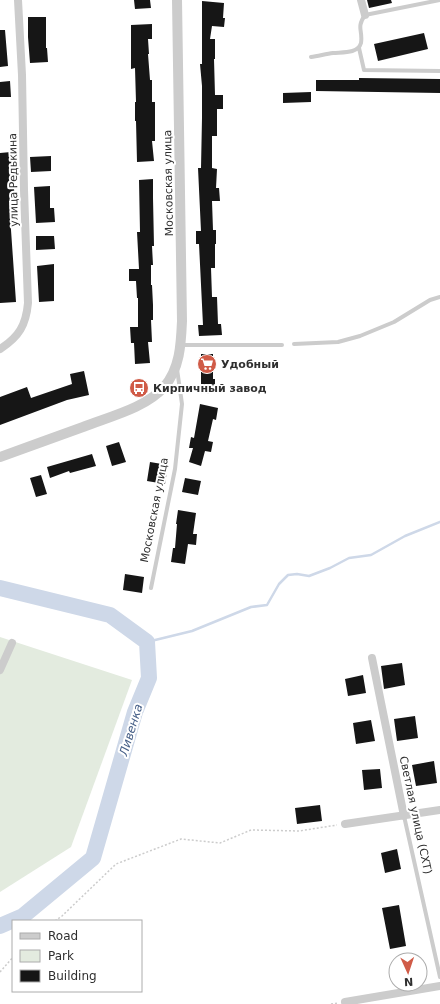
<svg xmlns="http://www.w3.org/2000/svg" width="440" height="1004" viewBox="0 0 440 1004" font-family="'DejaVu Sans',sans-serif">
<rect width="100%" height="100%" fill="#fff"/>
<!-- green -->
<path fill="#e3ebdf" d="M0,637L132,680L71,847L0,892Z"/>
<g fill="none" stroke-linecap="round" stroke-linejoin="round">
<!-- stream -->
<path stroke="#ced8e8" stroke-width="2.5" d="M147,642L192,631L251,607L267,605L279,584L288,575L297,574L309,576L330,568L349,558L371,555L405,536L440,522"/>
<!-- river -->
<path stroke="#ced8e8" stroke-width="16" d="M0,588L110,615L147,642L149,678L135,712L93,858L23,916L0,926"/>
</g>
<!-- building -->
<path fill="#161616" d="M134,0H150L151,8L135,9Z
M367,0H391L392,3L369,8Z
M202,1L224,3L223,18H225L224,27L212,26L210,39H215V59H214L215,95H223V109H217V136H212V168L217,169L216,188H219L220,201H212L213,230H216V244H215V268H211L212,297H217L218,324H221L222,335L199,336L198,325H203L199,244H196V231H201L198,168H201L202,118V86L200,64H202Z
M28,17H46V48H47L48,62L30,63L28,37Z
M152,24V39H148L149,54H148L150,80H152V102H155V141H152L154,161L137,162L136,121H135V102H136L135,68L131,69V25Z
M0,30H5L8,66L0,67Z
M424,33L428,49L378,61L374,44Z
M359,78L440,79V93L316,91V80H359Z
M10,81L11,97H0V82Z
M311,92V102L283,103V93Z
M11,152L15,201H9L16,302L0,303V153Z
M51,156V171L31,172L30,157Z
M153,179V198L154,246H152L153,265H151V285H152L153,305V320H151L152,342H148L150,363L135,364L134,343H131L130,327H138V298H137L136,281H129V269H139L137,232H140L139,180Z
M50,186V208H54L55,222L36,223L34,187Z
M36,236H54L55,249L36,250Z
M54,264V301L39,302L37,266Z
M201,354H213V379H215V394H201Z
M84,371L89,395L67,400L0,425V397L27,387L31,398L72,384L70,374Z
M200,404L218,408L216,420L213,419L208,441L213,442L211,452L205,451L201,466L189,462L193,448H189L191,437L194,438Z
M119,442L126,462L112,466L106,446Z
M92,454L96,466L70,473L69,471L50,478L47,467Z
M150,462L168,465L165,484L147,481Z
M41,475L47,494L36,497L30,478Z
M185,478L201,481L198,495L182,492Z
M178,510L196,513L193,534H197L196,545L188,544L185,564L171,562L173,548H175L177,524H176Z
M125,574L144,577L142,593L123,590Z
M402,663L405,685L384,689L381,666Z
M363,675L366,693L348,696L345,679Z
M415,716L418,738L397,741L394,719Z
M371,720L375,741L356,744L353,723Z
M434,761L437,783L416,786L412,765Z
M380,769L382,788L364,790L362,770Z
M320,805L322,821L297,824L295,808Z
M397,849L401,869L385,873L381,853Z
M399,905L406,946L390,949L382,908Z"/>
<g fill="none" stroke-linecap="round" stroke-linejoin="round">
<!-- path -->
<path stroke="#ccc" stroke-width="1.5" stroke-dasharray="2 2" stroke-linecap="butt" d="M55,921L62,916L116,864L181,839L220,843L251,830L299,831L337,825
M0,972L13,957
M331,1004L338,1003"/>
<!-- service -->
<path stroke="#ccc" stroke-width="4" d="M359,48L364,70L440,71
M311,57C318,56 326,54 333,53C342,52 358,54 361,43C363,30 356,28 365,15L440,0
M294,344L338,342L360,336L394,322L430,300L440,297
M181,345H282
M151,588L175,469L182,404L177,369
M404,816L440,977"/>
<!-- minor -->
<path stroke="#ccc" stroke-width="8" d="M361,0L365,15
M0,349C19,337 26,325 28,303L24,190L22,75L18,0
M372,658L404,816
M0,670L12,643
M345,824L440,810
M345,1002L440,986"/>
<!-- tertiary -->
<path stroke="#ccc" stroke-width="10" d="M0,457C28,447 55,437 83,427C108,417 146,408 164,387C180,369 181,344 182,321L177,0"/>
</g>
<!-- icons -->
<defs>
<symbol id="supermarket-disc" viewBox="-11 -11 22 22"><circle r="9.5" fill="#d05b47" stroke="#fff"/><path d="M-6-5.5h2.5l.6 2H6L4.5 2H-2.5L-4.4-4H-6ZM-1.5 3.2a1.3 1.3 0 1 0 .1 0ZM3 3.2a1.3 1.3 0 1 0 .1 0Z" fill="#fff"/></symbol>
<symbol id="bus-disc" viewBox="-11 -11 22 22"><circle r="9.5" fill="#d05b47" stroke="#fff"/><path d="M-5-6H5V4H4V6H2V4H-2V6H-4V4H-5ZM-3.5-4V0h7V-4ZM-3.5 1.2v1.5H-2V1.2ZM2 1.2v1.5H3.5V1.2Z" fill="#fff"/></symbol>
</defs>
<g fill-rule="evenodd">
<use href="#supermarket-disc" x="196" y="353" width="22" height="22"/>
<use href="#bus-disc" x="128" y="377" width="22" height="22"/>
</g>
<g text-anchor="middle" stroke-width="4" stroke-linejoin="round" paint-order="stroke">
<!-- street labels -->
<g font-size="11" fill="#2f2f2f" stroke="#fff">
<text transform="translate(13 180) rotate(-91)" y="4">улица Редькина</text>
<text transform="translate(168 183) rotate(-91)" y="4">Московская улица</text>
<text transform="translate(154 510) rotate(-79)" y="4">Московская улица</text>
<text transform="translate(416 815) rotate(78)" y="4">Светлая улица (СХТ)</text>
</g>
<!-- poi labels -->
<g font-size="11" font-weight="bold" fill="#2f2f2f" stroke="#fff" text-anchor="start">
<text x="221" y="368">Удобный</text>
<text x="153" y="392">Кирпичный завод</text>
</g>
<!-- water labels -->
<g font-size="12" font-style="italic" fill="#476088" stroke="#fff">
<text transform="translate(131 730) rotate(-73)" y="4">Ливенка</text>
</g>
</g>
<!-- legend -->
<rect x="12" y="920" width="130" height="72" fill="#ffffff" stroke="#acacac"/>
<rect x="20" y="933" width="20" height="6" fill="#cccccc" stroke="#acacac"/>
<text x="48" y="940" font-size="12" fill="#2f2f2f">Road</text>
<rect x="20" y="950" width="20" height="12" fill="#e3ebdf" stroke="#acacac"/>
<text x="48" y="960" font-size="12" fill="#2f2f2f">Park</text>
<rect x="20" y="970" width="20" height="12" fill="#161616" stroke="#acacac"/>
<text x="48" y="980" font-size="12" fill="#2f2f2f">Building</text>
<!-- north arrow -->
<g transform="translate(408 972) rotate(177)"><circle r="19" fill="#ffffff" stroke="#acacac"/>
<path d="M0-3L7 15L0 10L-7 15Z" fill="#d05b47"/>
<text y="-6" font-size="11" font-weight="bold" text-anchor="middle" fill="#2f2f2f">N</text>
</g>
</svg>
